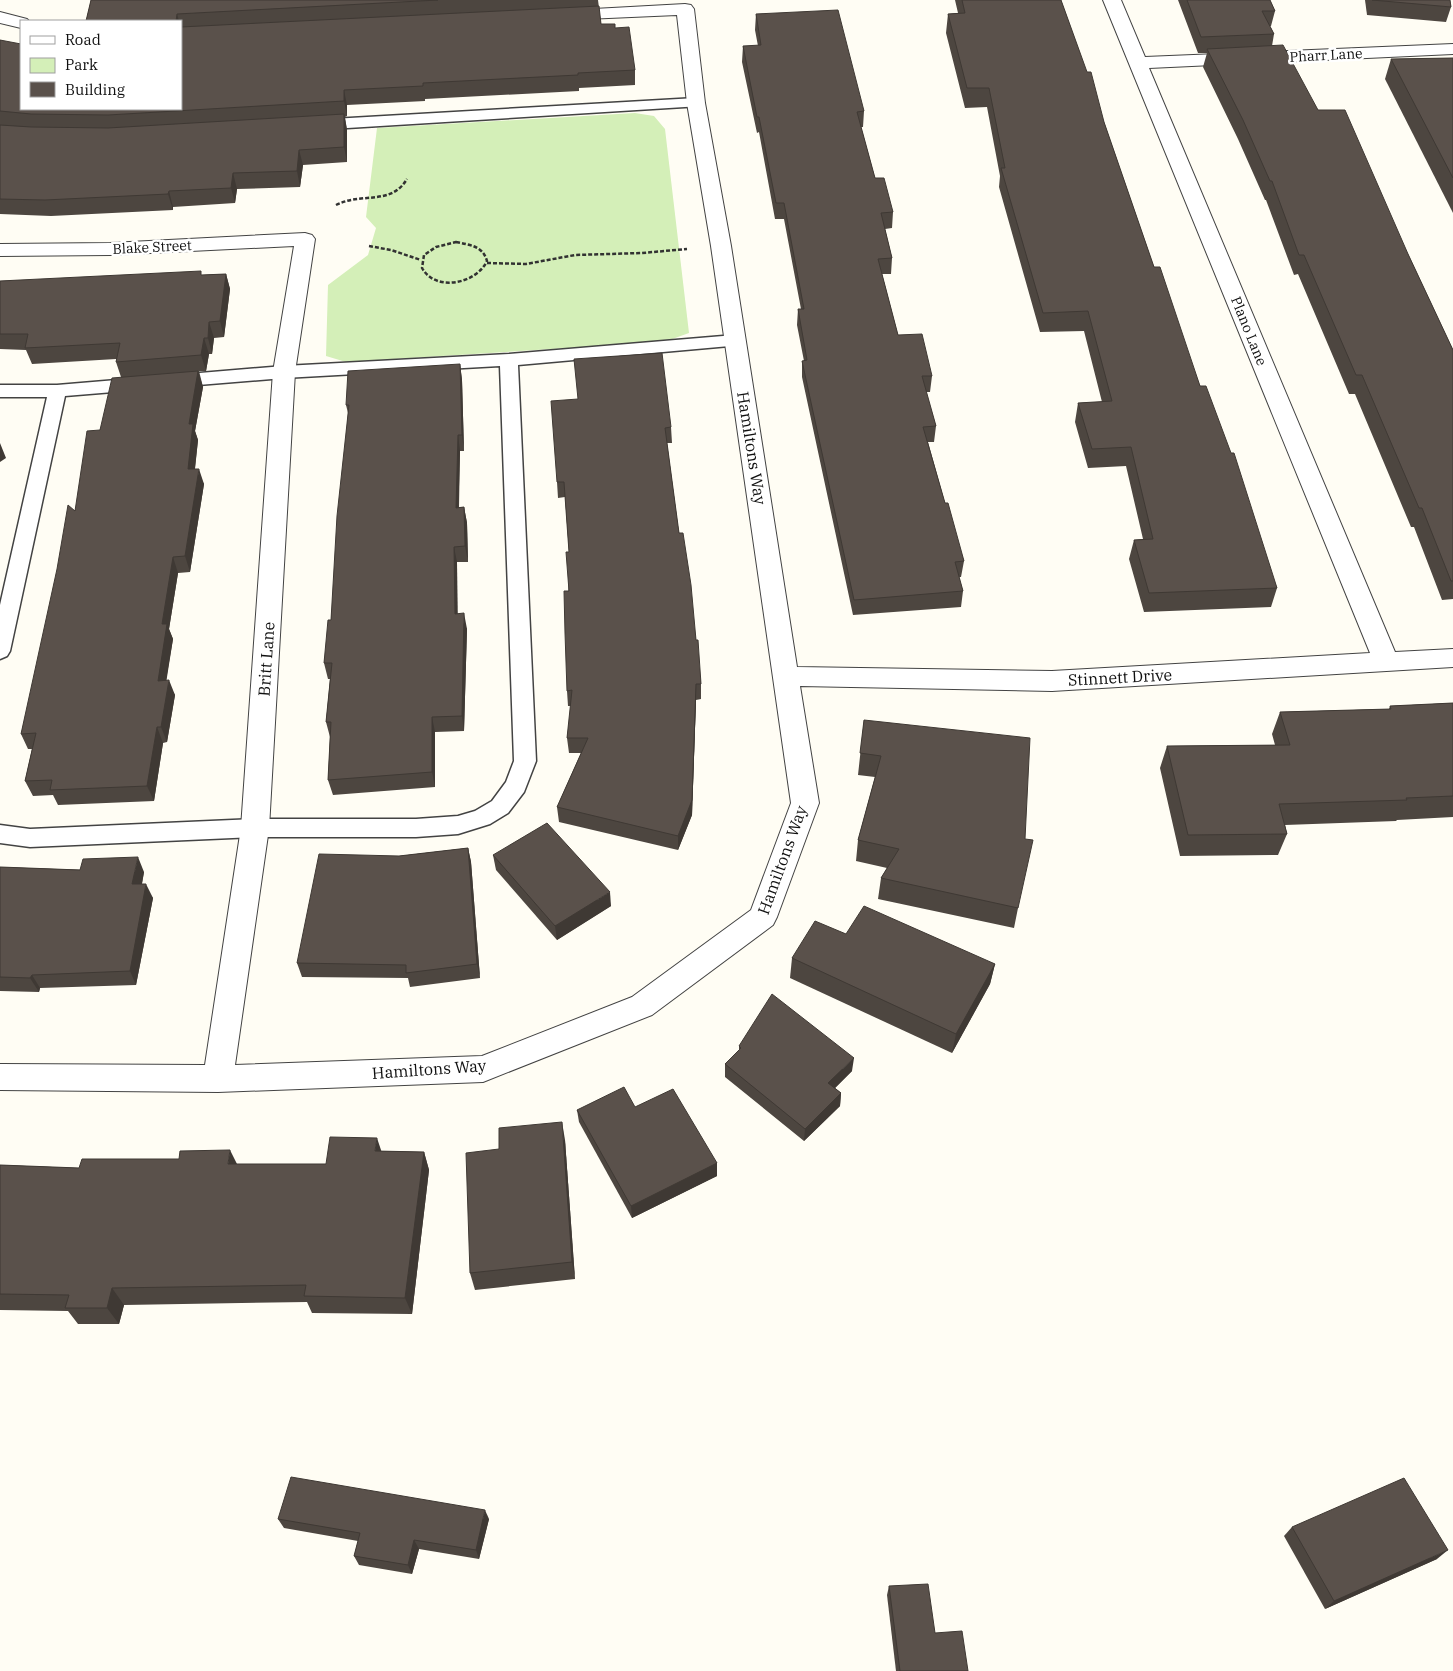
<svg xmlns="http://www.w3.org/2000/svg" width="1453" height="1671" font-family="'IBM Plex Serif',serif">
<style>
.green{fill:#d4efb8}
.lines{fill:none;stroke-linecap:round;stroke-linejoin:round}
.lane-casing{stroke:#434343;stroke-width:3}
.street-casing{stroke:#434343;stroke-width:2}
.path{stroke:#323232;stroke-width:2.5;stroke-dasharray:4 2;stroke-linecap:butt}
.lane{fill:#fff;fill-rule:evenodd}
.street{fill:#fff;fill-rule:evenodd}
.wall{fill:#4d4640}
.shaded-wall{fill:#3f3934}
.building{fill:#5a514b;stroke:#3f3934}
.labels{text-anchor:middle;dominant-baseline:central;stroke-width:5;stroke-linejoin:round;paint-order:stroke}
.far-street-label{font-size:14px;fill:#101010;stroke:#fff}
.street-label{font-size:16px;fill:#101010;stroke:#fff}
</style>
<rect width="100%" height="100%" fill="#fffdf4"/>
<!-- green -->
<path class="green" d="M635,113L654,116L665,129L689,333L664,342L346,362L326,356L328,285L368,255L376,228L366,217L377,128Z"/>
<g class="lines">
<!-- lane casing -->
<g class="lane-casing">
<g id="lane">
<path d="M696,98L701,100L704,103L701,106L315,130L309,128L307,125L309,122L315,120Z"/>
<path d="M735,335L741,337L744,341L741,345L518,365L536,761L524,792L508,813L490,824L458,834L416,837H255L30,847L0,843V825L30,829L255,819H416L458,816L475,811L492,801L506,782L514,761L500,366L284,378L65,396L10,651L7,656L0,659V605L47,397H0V385H57L284,366L509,354Z"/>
</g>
</g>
<!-- street casing -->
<g class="street-casing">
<g id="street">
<path d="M1103,0H1121L1145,57L1453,44V54L1149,68L1395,652L1453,649V667L1052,691L800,686L819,803L777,917L773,925L652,1015L483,1082L218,1092L0,1090V1064L205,1065L241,828L273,372L294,246L110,255L0,256V244L110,243L305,233L312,235L315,239L295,372L269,828L235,1065L482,1056L632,997L751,910L791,803L711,246L687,103L677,15L563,20L557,19L554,15L557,11L685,4L691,5L694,9L705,103L731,246L797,667L1052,671L1370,653Z"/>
<path d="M0,12L27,19L29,21H21V28L0,23Z"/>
</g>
</g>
<!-- path -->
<g class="path">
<path d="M336,205C361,192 391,206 407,179"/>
<path d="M456,242C470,245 483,246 487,261C477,283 436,293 422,268L424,255L436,247Z"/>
<path d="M369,246L391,250L421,260"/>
<path d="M487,263L526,264L575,255L642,253L687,249"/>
</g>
<!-- lane -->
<use href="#lane" class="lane"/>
<!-- street -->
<use href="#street" class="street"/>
</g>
<!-- wall -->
<g class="wall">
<path d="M91,0H598L601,24L615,28L635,70V85L579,88V91L425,99V101L347,105V116L345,117L347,130V162L303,165L300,187L237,189L235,203L173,207V210L51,216L0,214V40L181,109V21H86Z"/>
<path d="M955,0H1061L1104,122L1154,267L1200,386L1277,588L1271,607L1144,612L1129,559L1134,540L1143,539L1126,466L1088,468L1075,422L1078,403L1102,402L1084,331L1040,332L999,187L1000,176L987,107L965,108L946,33L948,14L958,13Z"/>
<path d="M1178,0H1270L1275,11L1271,26H1270L1274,34L1272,46L1318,110L1408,254L1453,350V599L1442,600L1414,527H1411L1355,394H1349L1298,274L1294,275L1266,200H1265L1238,139L1203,67L1207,53H1198Z"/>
<path d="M1365,0H1450L1451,7L1446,22L1367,15Z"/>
<path d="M756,14L864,111L863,127H861L875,178L893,212L892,228L885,229L892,258L891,274H882L898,335L932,376L930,392H926L936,426L934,442H928L945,503L964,561L961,577H959L963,591L961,607L853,615L802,377V361H804L797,325L798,309H801L784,219H775L759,132L757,133L742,62L743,46H758L755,30Z"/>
<path d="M1453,58V213L1385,79L1391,59Z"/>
<path d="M226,274L230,289L224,337L214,338L212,354H209L206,371H199L203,387L195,431L198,440L195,469L204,484L190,572L178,573L169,629L173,639L166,680L175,695L167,742L163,743L154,801L58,805L53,795L33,796L25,781L32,749H28L21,734L75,511L100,430L121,377L116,362V359L32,364L26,350L0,349V281L203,275Z"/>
<path d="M460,364L462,380L464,451H460L459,507H464L467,523L468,562H457V613L467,629L464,731L435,732V787L333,795L328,780L330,737L326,722L330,679H328L324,663L331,620L348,413L346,405Z"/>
<path d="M578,399L671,427L672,443H667L679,533L696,640L701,684V699L696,700L692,815L678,850L559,822L557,807L581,753H569L567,738L571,706H568L567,691L569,552L565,497L558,498L557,482Z"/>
<path d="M1453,703V817L1397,820L1396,821L1285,825L1287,834L1278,855L1180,856L1160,768L1167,746L1275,745L1272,734L1280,712L1389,709L1390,706Z"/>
<path d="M864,720L1025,839L1018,908L1014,928L878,899L881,878L887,868L856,861L858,840L875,777L858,775Z"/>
<path d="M468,848L471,862L480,978L410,987L408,978L302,977L297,963L399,856Z"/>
<path d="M493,855L611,906L557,940L496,870Z"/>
<path d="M0,867L144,872L142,884L153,898L136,985L40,988L39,992L0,991Z"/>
<path d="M846,934L995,964L990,984L952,1053L790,978L792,958Z"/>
<path d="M739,1046L852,1071L835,1088L841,1093L840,1106L804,1141L725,1077V1064L739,1050Z"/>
<path d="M635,1107L717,1163V1176L632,1218L579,1122L577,1110Z"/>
<path d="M565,1140L575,1279L475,1290L470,1273L499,1149Z"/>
<path d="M381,1151L424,1152L429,1170L412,1314L312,1313L307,1302L124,1305L119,1324H78L68,1311L0,1310V1165L79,1168L236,1164H326Z"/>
<path d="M278,1519H489L479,1559L419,1549L412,1574L359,1565L354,1556L358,1541L284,1528Z"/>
<path d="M1292,1527L1437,1559L1325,1609L1284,1536Z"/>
<path d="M889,1586L935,1633L968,1671H896L887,1595Z"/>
</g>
<!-- shaded-wall -->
<g class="shaded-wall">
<path d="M177,14L179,21H176Z"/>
<path d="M344,90L347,105V116L344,101Z"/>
<path d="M344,114L347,130V162L344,147Z"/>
<path d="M299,150L303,165L300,187L297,171Z"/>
<path d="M233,173L237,189L235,203L231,188Z"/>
<path d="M169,191L173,207V210L168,194Z"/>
<path d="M226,274L230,289L224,337L220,321Z"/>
<path d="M209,322L214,338L212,354L208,338Z"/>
<path d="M204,338L209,354L206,371L201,355Z"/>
<path d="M460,364L462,380L464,451L462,435Z"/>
<path d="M198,371L203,387L195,431L198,440L193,485L188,469L189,424Z"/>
<path d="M458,435L460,451L458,523L456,508Z"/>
<path d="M0,443L6,458L0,462Z"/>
<path d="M199,469L204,484L190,572L185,556Z"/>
<path d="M464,507L467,523L468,562L465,546Z"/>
<path d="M454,547L457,562L458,629L455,614Z"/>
<path d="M173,557L178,573L169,629L173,639L164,696L158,681L162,624Z"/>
<path d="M464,613L467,629L464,731L462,716Z"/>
<path d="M169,680L175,695L167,742L161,727Z"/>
<path d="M696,684V700L692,815L678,850V836Z"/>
<path d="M432,717L435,732V787L432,772Z"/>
<path d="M157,727L163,743L154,801L147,786Z"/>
<path d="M468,848L471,862L480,978L477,964Z"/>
<path d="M138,857L144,872L139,899L132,884Z"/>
<path d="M146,884L153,898L136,985L130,971Z"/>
<path d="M610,892L611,906L557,940L555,926Z"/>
<path d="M995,964L990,984L952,1053L956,1034Z"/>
<path d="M32,975L40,988L39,992L30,978Z"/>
<path d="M854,1058L852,1071L827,1096L828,1083Z"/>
<path d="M841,1093L840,1106L804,1141L805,1129Z"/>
<path d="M562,1122L565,1140L575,1279L572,1262Z"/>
<path d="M377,1138L383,1156L375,1151Z"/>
<path d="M230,1150L239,1168L228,1164Z"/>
<path d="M424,1152L429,1170L412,1314L405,1298Z"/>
<path d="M717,1163V1176L632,1218L631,1206Z"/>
<path d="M112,1288L124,1305L119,1324L107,1308Z"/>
<path d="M485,1510L489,1519L479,1559L476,1550Z"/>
<path d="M414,1540L419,1549L412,1574L408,1565Z"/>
<path d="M1448,1550L1437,1559L1325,1609L1334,1601Z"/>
</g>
<!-- building -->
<g class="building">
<path d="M91,0H438L177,14L176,21H86Z"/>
<path d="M962,0H1061L1087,72H1091L1104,122L1154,267H1160L1200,386H1206L1231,453H1234L1277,588L1149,593L1134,540L1153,539L1131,447L1092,449L1078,403L1112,401L1088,311L1043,313L1001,168H1005L989,88H967L948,14L965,13Z"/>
<path d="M1187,0H1270L1275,11H1262L1274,34L1201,37Z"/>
<path d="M1372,0H1450L1451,7Z"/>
<path d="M599,6L601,24H615V28L629,27L635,70L578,73V75L423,83V86L344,90V101L108,115L31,114L0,111V40L21,44V109H181V27Z"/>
<path d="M838,10L864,111L857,112L875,178H884L893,212L881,213L892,258L878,259L898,335L922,334L932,376H922L936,426L923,427L945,503H948L964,561L955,562L963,591L854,600L802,361L807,360L798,309H804L784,203H776L759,117H757L743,46L761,45L756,14Z"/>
<path d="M1283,45L1318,110H1345L1408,254L1453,350V581H1451L1422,508H1419L1362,375H1356L1304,255H1299L1272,181H1270L1243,120L1207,49Z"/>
<path d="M1453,58V178L1391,59Z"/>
<path d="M344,114V147L299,150L297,171L233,173L231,188L169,191L168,194L45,200L0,199V125L31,127L108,128Z"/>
<path d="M201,271V275L226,274L220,321L209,322L208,338H204L201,355L116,362L120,343L25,348L28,334H0V281Z"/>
<path d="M662,353L671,427L665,428L679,533H683L691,585L696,640H698L701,684H696L692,800L678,836L557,807L588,738H567L572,690L567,691L565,633L564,591H569L566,552H569L564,482H557L551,401L578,399L574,359Z"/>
<path d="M460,364L462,435H458L456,508L464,507L465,546L454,547L455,614L464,613L462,716L432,717V772L328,780L331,722H326L332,663H324L328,620H331L337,516L349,405H346L348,371Z"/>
<path d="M198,371L189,424H193L188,469H199L185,556L173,557L162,624H167L158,681L169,680L161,727H157L147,786L50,790L52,780L25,781L36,733L21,734L57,569L68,505L75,511L87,431L100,430L112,378Z"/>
<path d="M1453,703V796L1406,798L1407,800L1279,804L1287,834L1188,835L1167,746L1290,745L1280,712L1391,709L1390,706Z"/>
<path d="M864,720L1030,738L1025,839L1033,840L1018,908L881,878L899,849L858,840L881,756L860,753Z"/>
<path d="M547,823L610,892L555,926L493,855Z"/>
<path d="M468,848L477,964L406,973V965L297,963L319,854L399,856Z"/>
<path d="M138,857L132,884H146L130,971L32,975L30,978L0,977V867L80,870L83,859Z"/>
<path d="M864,906L995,964L956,1034L792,958L815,921L846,934Z"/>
<path d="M772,994L854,1058L828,1083L841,1093L805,1129L725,1064L741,1048L739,1046Z"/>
<path d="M624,1087L635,1107L673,1089L717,1163L631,1206L577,1110Z"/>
<path d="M562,1122L572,1262L470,1273L466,1153L499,1149V1128Z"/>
<path d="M330,1137L377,1138L375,1151L424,1152L405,1298L304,1296L306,1285L112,1288L107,1308H65L69,1295L0,1294V1165L79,1168L82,1159H179L180,1151L230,1150L228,1164H326Z"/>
<path d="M291,1477L485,1510L476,1550L414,1540L408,1565L354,1556L360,1533L278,1519Z"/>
<path d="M1404,1478L1448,1550L1334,1601L1292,1527Z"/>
<path d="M928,1584L935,1633L962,1631L968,1671H900L889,1586Z"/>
</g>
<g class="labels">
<!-- far-street labels -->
<g class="far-street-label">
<text transform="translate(1326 55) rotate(-3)">Pharr Lane</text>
<text transform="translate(152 247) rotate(-3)">Blake Street</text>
<text transform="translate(1249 331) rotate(68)">Plano Lane</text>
</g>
<!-- street labels -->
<g class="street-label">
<text transform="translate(752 448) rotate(81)">Hamiltons Way</text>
<text transform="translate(266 659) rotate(-86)">Britt Lane</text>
<text transform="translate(1120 677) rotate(-3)">Stinnett Drive</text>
<text transform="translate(782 860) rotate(-70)">Hamiltons Way</text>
<text transform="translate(429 1069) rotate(-4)">Hamiltons Way</text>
</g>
</g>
<!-- legend -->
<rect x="20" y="20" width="162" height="90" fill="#ffffff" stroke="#9f9f9f"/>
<rect x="30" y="36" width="25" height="8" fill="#ffffff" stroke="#9f9f9f"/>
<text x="65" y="45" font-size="15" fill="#101010">Road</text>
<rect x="30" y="58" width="25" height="15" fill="#d4efb8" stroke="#9f9f9f"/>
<text x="65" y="70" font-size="15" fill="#101010">Park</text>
<rect x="30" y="82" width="25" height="15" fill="#5a514b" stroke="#9f9f9f"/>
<text x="65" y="95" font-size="15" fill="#101010">Building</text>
</svg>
